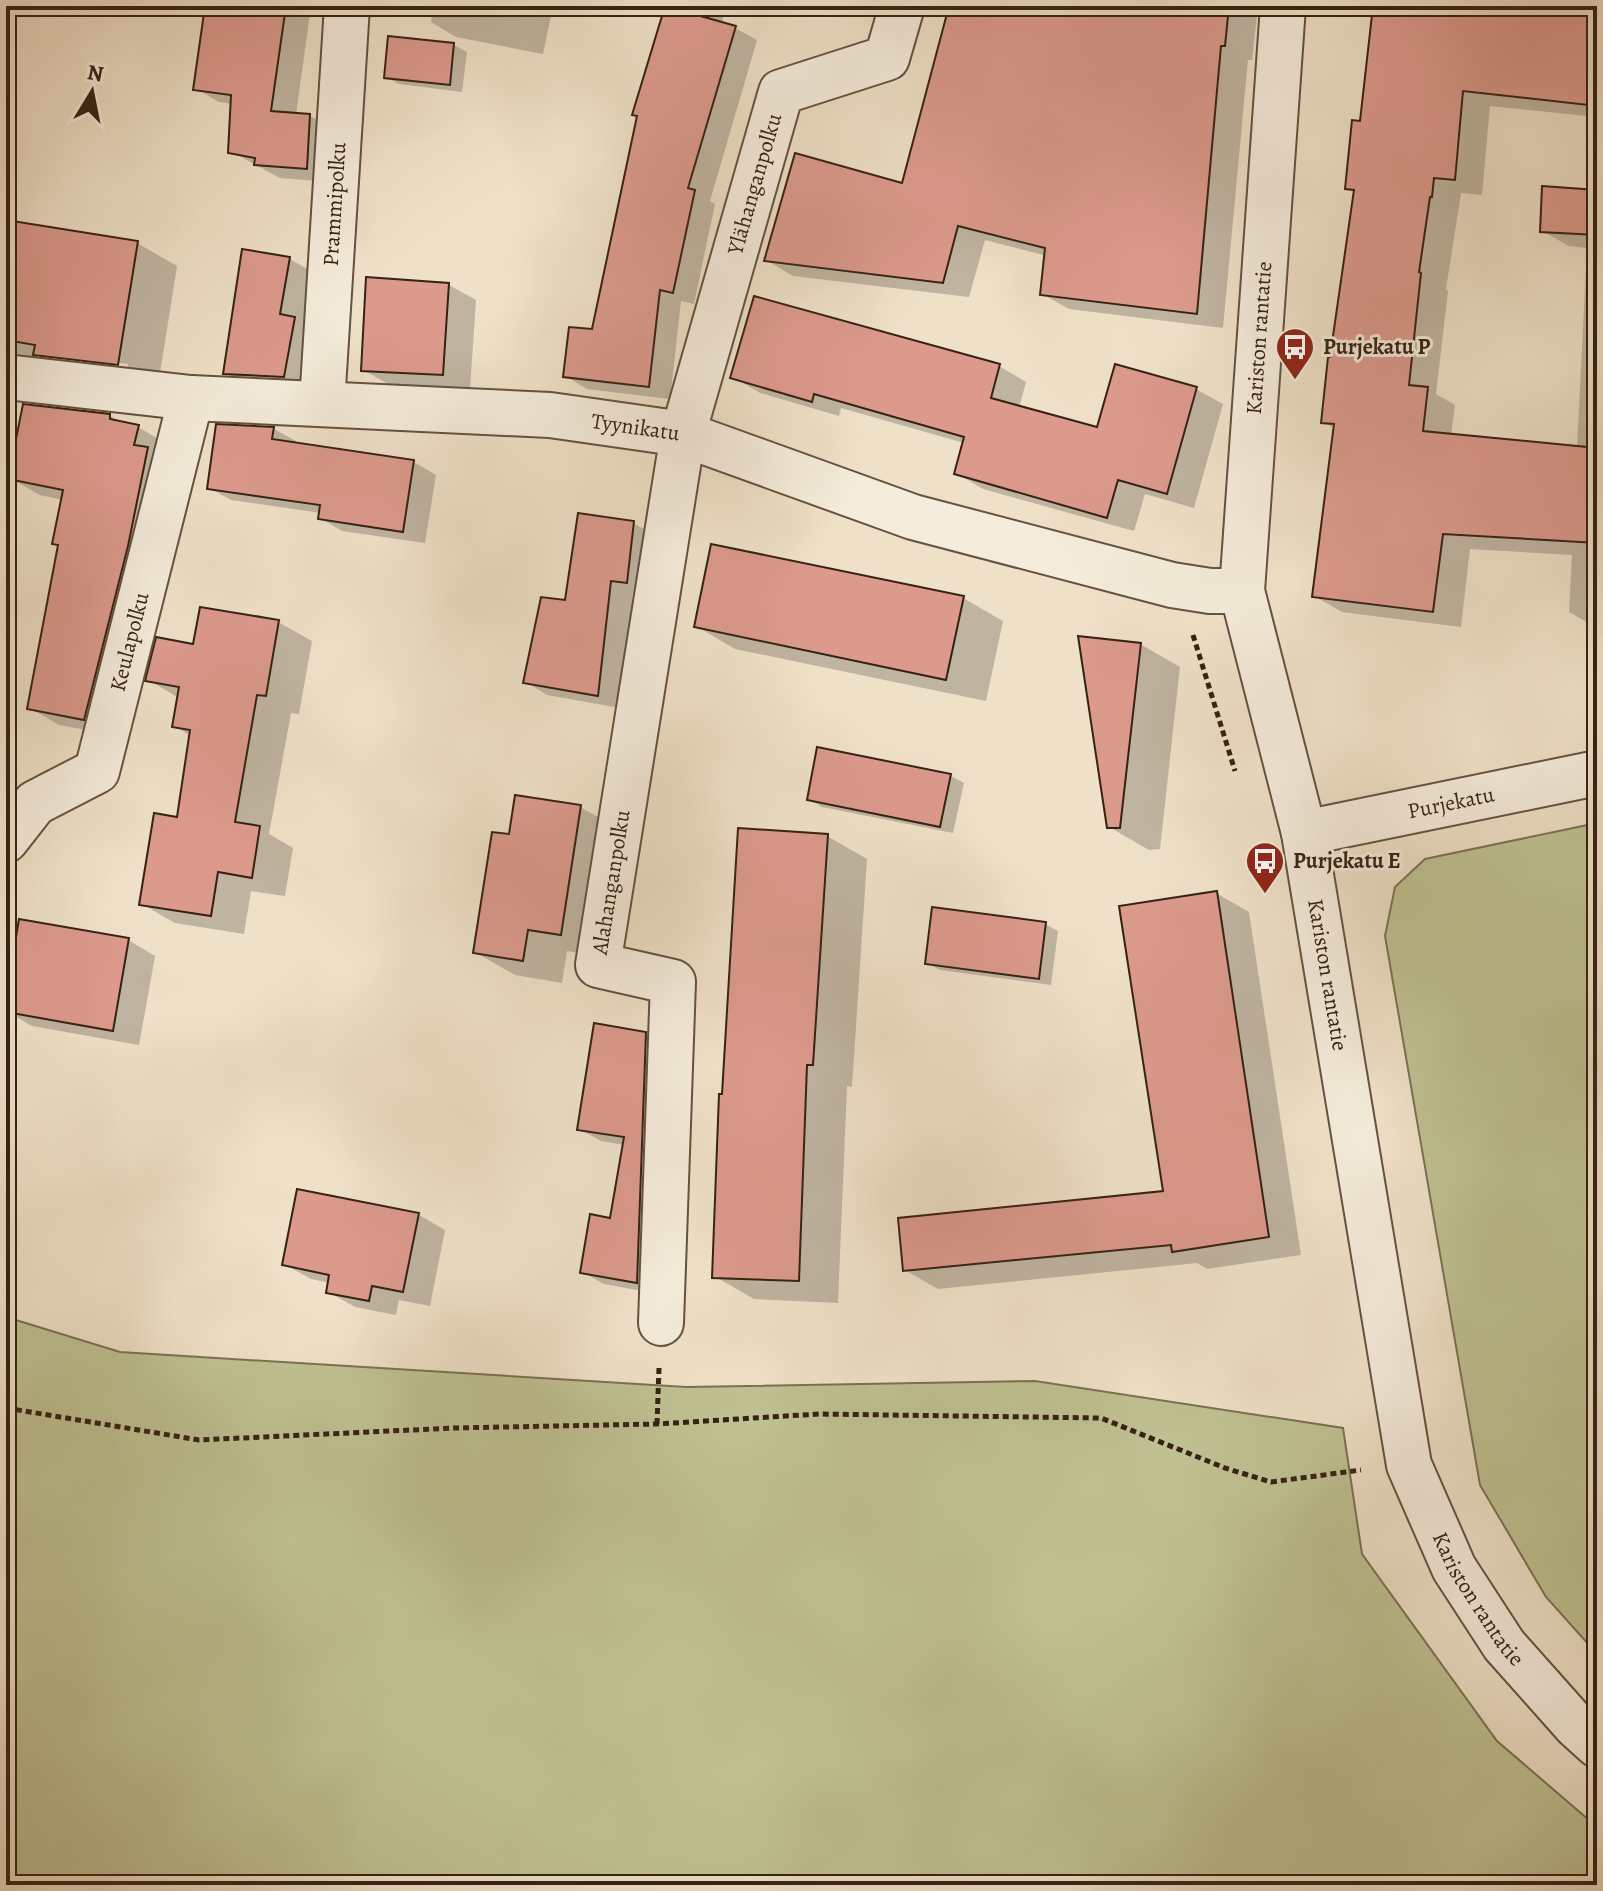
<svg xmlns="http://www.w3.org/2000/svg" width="1603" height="1891" font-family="Alegreya,serif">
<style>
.green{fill:#bfc192;stroke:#7a7252;stroke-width:2}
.shadow{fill:#0003;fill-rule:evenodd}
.building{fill:#dc9a8d;stroke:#352213;stroke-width:2}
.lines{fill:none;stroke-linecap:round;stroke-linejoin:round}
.minor-casing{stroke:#645240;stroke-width:48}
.path{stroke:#352213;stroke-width:5;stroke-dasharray:6 4;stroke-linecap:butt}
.minor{stroke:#f5ecdb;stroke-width:44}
.labels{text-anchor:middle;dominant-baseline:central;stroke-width:6;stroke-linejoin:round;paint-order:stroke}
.street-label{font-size:22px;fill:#352213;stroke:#f5ecdb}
.poi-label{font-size:22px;font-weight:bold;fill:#352213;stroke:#f5ecdb;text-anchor:start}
</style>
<rect width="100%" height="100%" fill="#efe1c8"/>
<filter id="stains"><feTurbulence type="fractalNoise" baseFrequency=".0025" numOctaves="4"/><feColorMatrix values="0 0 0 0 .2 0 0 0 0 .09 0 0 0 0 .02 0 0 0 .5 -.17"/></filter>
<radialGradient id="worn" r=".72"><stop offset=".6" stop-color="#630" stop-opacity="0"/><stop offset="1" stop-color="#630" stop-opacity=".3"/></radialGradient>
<!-- green -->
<g class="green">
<path d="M1597,823V1654L1546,1597L1480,1485L1385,936L1395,887L1425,859Z"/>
<path d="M6,1317L120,1352L686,1387L1035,1381L1343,1428L1362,1554L1497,1741L1597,1827V1885H6Z"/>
</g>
<!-- shadow -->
<g class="shadow">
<path d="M207,6H311L296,115L310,116L334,129L330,182L280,178L230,151L233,104L219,102L195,88Z"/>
<path d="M434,6H553L543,54L456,37L431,22Z"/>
<path d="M667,6H725L722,24L735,28L757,40L710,201L715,204L694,304L681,301L670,399L587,389L565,376L593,331L639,117L635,114Z"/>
<path d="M951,6H1258L1252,60H1248L1223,328L1069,309L1042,294L1047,256L985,240L969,297L793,276L766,260L902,189Z"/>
<path d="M1375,6H1597V117L1490,106L1482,195L1461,193L1446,289L1448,291L1436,394L1455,405L1451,436L1577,448L1587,248L1569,246L1542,231L1597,192V628L1569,612L1572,555L1470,549L1461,627L1342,612L1314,596L1336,429L1323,422L1356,193L1347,188L1362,124Z"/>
<path d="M454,45L467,52L462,92L399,84L386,77Z"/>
<path d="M6,222L137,243L177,266L158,386L20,357L6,349ZM52,355L128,364V368L56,360Z"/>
<path d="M244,251L290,259L316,274L310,392L252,389L226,373Z"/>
<path d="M449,285L476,300L470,389L390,385L363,370Z"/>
<path d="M999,366L1026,382L1019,408L1098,430L1196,389L1223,404L1194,508L1145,494L1134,531L983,489L956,473L964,443L841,408L839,416L760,393L733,377Z"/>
<path d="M110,416L124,424L138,427L167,444L97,732L59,725L30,708L60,546L54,543L63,500L40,495L10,478Z"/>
<path d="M218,426L274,429L296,441L295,445L414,462L436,475L425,543L342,531L320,518L321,513L231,500L209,488Z"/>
<path d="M633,523L655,535L648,594L633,592L620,708L547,695L526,682L567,602Z"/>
<path d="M963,598L1003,621L986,701L735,649L696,626Z"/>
<path d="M278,622L312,641L299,714L291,713L269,834L293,848L285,896L251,891L244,934L175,923L142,904L179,819L191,736L174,726L179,698L148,680L195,646Z"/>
<path d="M1140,644L1180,667L1160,849L1149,850L1109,827Z"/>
<path d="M819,749L951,776L964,783L953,833L822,807L809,799Z"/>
<path d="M6,780L35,801L6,840Z"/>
<path d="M580,807L620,829L600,956L567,951L562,983L515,975L475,952L511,836Z"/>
<path d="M827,836L867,859L852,1087L847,1086L838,1303L754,1299L714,1276Z"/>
<path d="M6,845L20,855L6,873Z"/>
<path d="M1216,893L1249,912L1301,1255L1207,1269L1197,1263L938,1289L905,1270L1165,1192Z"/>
<path d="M1045,924L1058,931L1051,985L940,970L927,963Z"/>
<path d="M128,940L155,956L139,1045L32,1026L6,1011V1008Z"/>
<path d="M646,1034L667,1047L659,1294L604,1284L582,1272L612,1220L625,1145L601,1141L579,1129Z"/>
<path d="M419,1215L445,1230L430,1306L399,1300L396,1315L355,1307L328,1292L330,1283L311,1279L284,1264Z"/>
</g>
<!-- building -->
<g class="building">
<path d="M205,6H286L271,111L310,114L307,169L254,165L255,158L228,153L231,95L193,90Z"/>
<path d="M665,6L736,26L688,188L695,190L673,293L660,290L649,387L563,377L569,327L592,329L637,116L632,115Z"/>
<path d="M949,6H1229L1225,46H1221L1197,314L1040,295L1045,248L958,226L943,283L764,261L795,153L902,183Z"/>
<path d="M1373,6H1550L1597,11V106L1463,91L1455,180L1434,178L1432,197H1430L1419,272L1421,273L1409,385L1428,387L1423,431L1597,448V543L1443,534L1433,612L1312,597L1334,424L1321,423L1328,357H1330L1354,190L1345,189L1352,120L1360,121Z"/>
<path d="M388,36L454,43L450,85L384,78Z"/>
<path d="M1542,186L1597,190V235L1540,232Z"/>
<path d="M6,220L138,241L118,365L33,355L35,345L6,340Z"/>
<path d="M242,249L290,257L280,314L295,317L284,377L223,374Z"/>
<path d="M366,277L449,283L443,375L361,371Z"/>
<path d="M754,296L1000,364L991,398L1097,427L1115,364L1197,387L1167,494L1118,480L1107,518L954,474L964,437L814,394L812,402L730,378Z"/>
<path d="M23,404L110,414V419L139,425L134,445L148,447L128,546L84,720L27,709L58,545L52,544L63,490L8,479Z"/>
<path d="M216,424L274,427L272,439L414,460L403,532L318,519L320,505L207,489Z"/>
<path d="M578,513L634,521L627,583L611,581L598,696L523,683L541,597L565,600Z"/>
<path d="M711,544L964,596L946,680L694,627Z"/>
<path d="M200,607L279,620L266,696L257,695L235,822L260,826L252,878L218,872L211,916L139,905L154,813L177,817L190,730L172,727L179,687L145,681L156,637L193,644Z"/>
<path d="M1078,636L1141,643L1120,828H1107Z"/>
<path d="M817,747L951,774L940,827L807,800Z"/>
<path d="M515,795L581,805L561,935L528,930L523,961L473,953L492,832L509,834Z"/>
<path d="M738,828L828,834L813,1065H807L799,1281L712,1278L719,1094H722Z"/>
<path d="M1217,891L1269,1237L1172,1252L1171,1245L903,1271L898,1218L1163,1191L1119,906Z"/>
<path d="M932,907L1046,922L1039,979L925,964Z"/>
<path d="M19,919L129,938L113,1031L6,1012V996Z"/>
<path d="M594,1023L646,1032L637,1283L580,1273L590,1214L610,1218L624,1137L577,1130Z"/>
<path d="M297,1189L419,1213L403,1292L372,1286L369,1301L326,1293L329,1275L282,1265Z"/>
</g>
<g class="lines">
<!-- minor casing -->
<g class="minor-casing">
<g id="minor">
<path id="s1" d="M1283,6L1242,591L1304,833L1409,1465L1454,1568L1504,1645L1576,1726L1597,1745"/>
<path id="s2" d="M6,377L191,398L550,415L683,434L913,517L1172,585L1210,591H1242"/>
<path id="s3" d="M322,404L347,6"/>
<path id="s4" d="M1304,833L1597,773"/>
<path id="s5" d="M6,840L35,803L97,771L191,398"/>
<path id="s6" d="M661,1323L673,982L598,965L683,434L781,92L887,58L902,6"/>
</g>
</g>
<!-- path -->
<g class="path">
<path d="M1193,635L1235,771"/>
<path d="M6,1408L199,1440L454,1428L657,1424L819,1414L1101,1418L1225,1468L1271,1482L1361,1470"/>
<path d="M657,1424L659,1368"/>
<path d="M1588,1885L1597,1873"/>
</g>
<!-- minor -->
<use href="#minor" class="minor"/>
</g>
<!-- icons -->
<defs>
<g id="bus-pin" transform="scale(2)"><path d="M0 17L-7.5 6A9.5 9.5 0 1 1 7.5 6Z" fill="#8f2418" stroke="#f5ecdb"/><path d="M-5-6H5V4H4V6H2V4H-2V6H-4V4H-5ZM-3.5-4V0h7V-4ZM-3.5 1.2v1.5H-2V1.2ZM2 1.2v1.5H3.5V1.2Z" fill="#fff"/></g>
</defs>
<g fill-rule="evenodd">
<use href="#bus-pin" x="1295" y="347"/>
<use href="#bus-pin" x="1265" y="861"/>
</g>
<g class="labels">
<!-- street labels -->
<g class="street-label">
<text stroke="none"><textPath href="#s6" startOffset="1216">Ylähanganpolku</textPath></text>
<text stroke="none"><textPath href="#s3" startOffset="200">Prammipolku</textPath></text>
<text transform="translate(1259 338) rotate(-86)">Kariston rantatie</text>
<text stroke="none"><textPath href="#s2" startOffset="632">Tyynikatu</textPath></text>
<text stroke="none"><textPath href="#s5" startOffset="250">Keulapolku</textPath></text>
<text stroke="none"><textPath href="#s4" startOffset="150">Purjekatu</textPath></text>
<text stroke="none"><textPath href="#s6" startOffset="502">Alahanganpolku</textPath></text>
<text stroke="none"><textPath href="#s1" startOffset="980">Kariston rantatie</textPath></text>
<text stroke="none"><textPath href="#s1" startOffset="1628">Kariston rantatie</textPath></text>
</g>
<!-- poi labels -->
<g class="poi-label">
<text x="1323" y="347">Purjekatu P</text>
<text x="1293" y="861">Purjekatu E</text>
</g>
</g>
<!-- margin -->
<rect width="1603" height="1891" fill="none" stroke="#efe1c8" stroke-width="32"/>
<rect x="8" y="8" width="1587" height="1875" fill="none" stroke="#352213" stroke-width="4"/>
<rect x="16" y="16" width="1571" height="1859" fill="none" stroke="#352213" stroke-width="2"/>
<!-- north arrow -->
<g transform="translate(92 92) rotate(10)" stroke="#f5ecdb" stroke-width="6" paint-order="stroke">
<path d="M0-6L14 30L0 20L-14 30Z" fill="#352213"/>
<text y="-12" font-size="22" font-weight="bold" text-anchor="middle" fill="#352213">N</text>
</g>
<rect width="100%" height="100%" filter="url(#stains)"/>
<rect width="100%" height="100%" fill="url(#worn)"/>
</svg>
